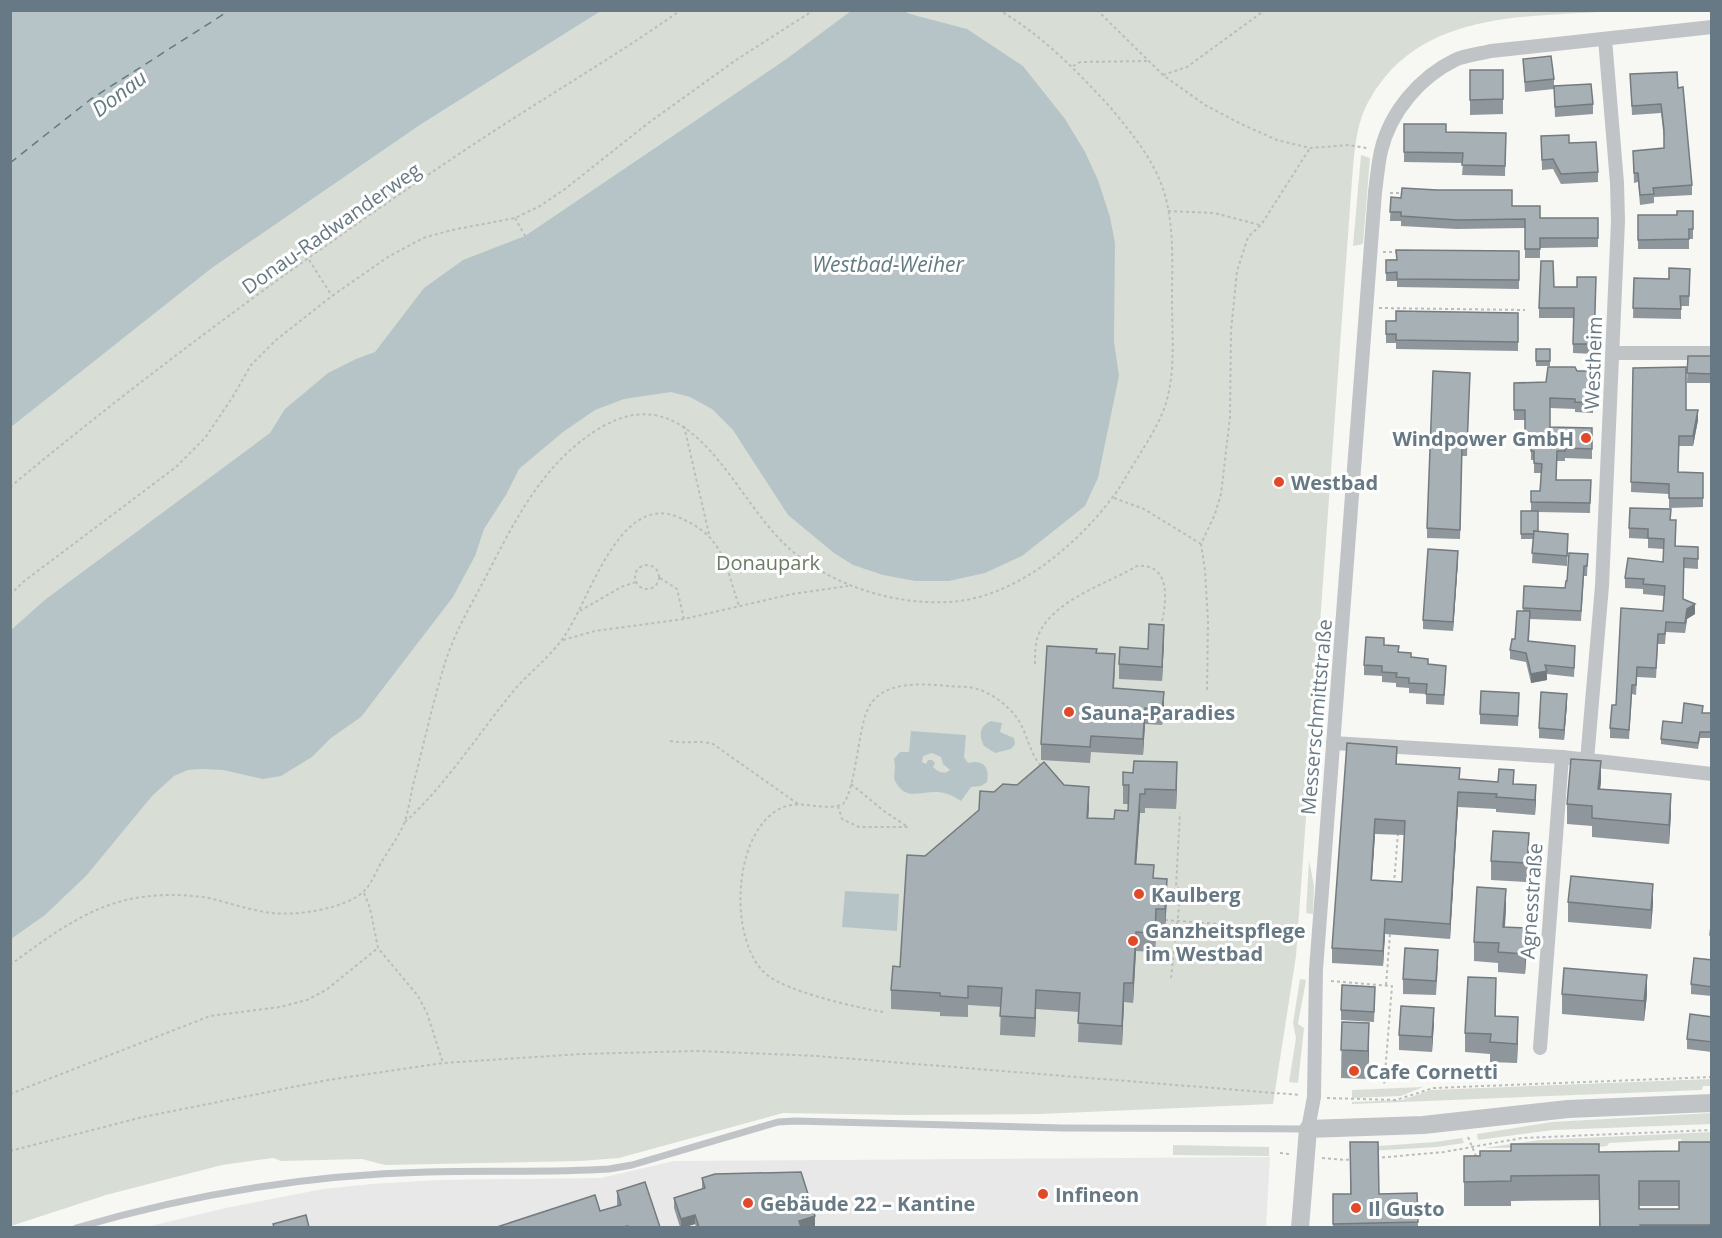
<svg xmlns="http://www.w3.org/2000/svg" width="1722" height="1238" font-family="'Open Sans',sans-serif">
<style>
.built{fill:#e7e8e7}
.green{fill:#d8ded5}
.water{fill:#b7c4c7;fill-rule:evenodd}
.lines{fill:none;stroke-linecap:round;stroke-linejoin:round}
.ferry{stroke:#627a80;stroke-width:1.5;stroke-dasharray:8 6;stroke-linecap:butt}
.path{stroke:#babdbf;stroke-width:2;stroke-dasharray:3 3;stroke-linecap:butt}
.service{stroke:#c0c4c7;stroke-width:7}
.minor{stroke:#c0c4c7;stroke-width:14}
.tertiary{stroke:#c0c4c7;stroke-width:18}
.wall{fill:#8f979c;fill-rule:evenodd}
.shaded-wall{fill:#747b7f}
.building{fill:#a6b0b5;stroke:#747b7f;stroke-width:1.5;fill-rule:evenodd}
.poi-dot{fill:#e14929;stroke:#fff;stroke-width:2}
.labels{text-anchor:middle;dominant-baseline:central;stroke-width:6;stroke-linejoin:round;paint-order:stroke}
.street-label{font-size:20px;fill:#667984;stroke:#fff}
.poi-label{font-size:20px;font-weight:bold;fill:#667984;stroke:#fff;text-anchor:start}
.park-label{font-size:20px;fill:#6b7b65;stroke:#fff}
.water-label{font-size:21px;font-style:italic;fill:#627a80;stroke:#fff}
</style>
<rect width="100%" height="100%" fill="#f7f7f4"/>
<!-- built -->
<path class="built" d="M1270,1157L1266,1227L142,1228L226,1208L323,1189L372,1184L439,1180L601,1178L674,1161Z"/>
<!-- green -->
<g class="green">
<path d="M601,11H1613C1535,17 1440,11 1385,77C1376,88 1367,102 1362,116C1355,136 1354,158 1352,180L1296,956L1273,1104L1040,1114L905,1115L783,1113L619,1158L580,1161L385,1165L362,1159L281,1161L273,1158L222,1165L106,1195L11,1226L10,427L212,268L420,125Z"/>
<path d="M1361,155L1370,158L1363,244L1353,246Z"/>
<path d="M1309,860L1314,886L1313,914L1306,913Z"/>
<path d="M1300,979L1306,980L1298,1024L1304,1028L1298,1083L1289,1082L1296,1038L1293,1023Z"/>
<path d="M1711,1079V1086H1703L1702,1090L1352,1104V1102L1402,1100L1430,1090Z"/>
<path d="M1423,1087L1401,1096L1352,1098V1090Z"/>
<path d="M1711,1113V1124L1553,1130L1478,1140L1477,1134L1552,1122Z"/>
<path d="M1711,1132V1145H1682L1681,1139L1609,1143L1607,1146L1598,1147L1484,1148L1540,1140Z"/>
<path d="M1462,1138L1464,1143L1437,1147L1350,1152V1148L1435,1142Z"/>
<path d="M1173,1145L1269,1147V1156L1173,1155Z"/>
</g>
<!-- water -->
<g class="water">
<path d="M11,10H601V11L420,125L212,268L11,427Z"/>
<path d="M851,11H904L910,14L967,29L1023,66L1065,119L1085,152L1098,180L1110,217L1115,243L1114,341L1119,376L1098,478L1085,506L1022,556L985,573L949,581H915L883,575L853,565L834,553L788,515L733,430L712,409L690,397L671,392L624,399L595,410L563,432L519,469L506,495L484,529L475,556L453,597L361,717L331,738L312,757L281,776L263,779L223,770L202,769L188,770L174,776L152,796L86,876L45,915L11,939V630L46,599L270,433L285,409L328,373L356,359L375,352L424,288L463,260L525,236L785,60Z"/>
<path d="M991,721L1002,723L1000,732L1014,738L1015,744L1011,749L995,753L984,746C979,735 979,726 991,721Z"/>
<path d="M911,731L966,735L964,757L968,763C983,759 990,767 987,782L981,786L971,787L961,801C954,796 947,793 938,792C919,791 905,802 894,779L895,766L894,759L900,752H909ZM932,753L941,757L943,764L950,770C944,775 938,772 933,767L935,763L932,760H928L926,764L922,762L923,756Z"/>
<path d="M845,891L899,894L897,931L842,927Z"/>
</g>
<g class="lines">
<!-- ferry -->
<path class="ferry" d="M10,163L91,99L230,10"/>
<!-- path -->
<g class="path">
<path d="M1097,10L1163,75L1205,105L1241,124L1277,140L1310,148L1349,145L1367,148"/>
<path d="M1073,66L1080,62L1147,61"/>
<path d="M1163,75L1187,67L1265,10"/>
<path d="M1390,193H1402"/>
<path d="M1168,211L1214,213L1260,225"/>
<path d="M515,218L528,241"/>
<path d="M522,244L533,238"/>
<path d="M1383,252H1399"/>
<path d="M309,260L332,296"/>
<path d="M1379,308L1525,310"/>
<path d="M684,426L709,534"/>
<path d="M10,487C157,365 312,252 471,146C540,100 613,58 681,10"/>
<path d="M1114,498L1144,509L1201,544"/>
<circle cx="647" cy="577" r="12"/>
<path d="M660,578L677,589L684,619"/>
<path d="M10,595L23,582L176,467L205,438L232,398L251,365L276,340L332,296L388,257L423,238L452,230L515,218L540,206L565,189L647,124L736,60L814,10"/>
<path d="M580,611L621,587L636,582"/>
<path d="M563,640L595,631L684,619L792,594L848,586"/>
<path d="M1035,664C1035,654 1035,644 1038,636C1052,600 1107,584 1137,566C1173,563 1166,605 1161,626"/>
<path d="M1207,690L1208,622L1205,570L1201,544L1215,514L1221,494L1230,417L1231,331L1237,271L1248,237L1261,225L1310,148"/>
<path d="M670,741C684,744 701,740 713,744L798,804"/>
<path d="M851,784L884,811L908,827"/>
<path d="M838,806L842,819L859,827H908"/>
<path d="M405,822C448,783 479,732 516,688C531,671 550,657 563,638C589,603 618,492 678,517C724,536 724,562 739,606"/>
<path d="M1394,884L1398,832"/>
<path d="M364,893L370,908L378,948L418,996L427,1013L443,1063"/>
<path d="M1165,920L1300,930"/>
<path d="M10,965C47,938 84,909 130,899C150,895 173,894 193,896C214,897 234,906 255,910C280,916 303,914 328,908C340,905 357,899 365,890C372,883 376,871 381,863C388,851 397,839 403,826C408,814 410,799 413,785C423,748 431,710 442,673C450,642 466,614 481,586C512,527 540,464 600,428C694,372 734,502 791,550C832,585 893,605 948,602C1013,599 1074,548 1112,498C1121,487 1127,474 1135,462C1146,444 1158,426 1165,406C1176,373 1172,336 1172,301C1172,264 1175,222 1162,186C1151,156 1130,131 1110,107C1076,70 1043,36 999,10"/>
<path d="M1171,978L1181,890L1176,887L1180,813"/>
<path d="M1331,981L1392,986L1384,1086"/>
<path d="M1386,985L1390,934"/>
<path d="M883,1012C855,1007 787,992 766,974C729,942 732,839 776,811C798,796 821,813 843,804C855,791 858,732 867,711C880,679 923,684 949,686C958,687 969,686 977,689C988,692 1000,700 1008,708C1028,725 1026,750 1042,767"/>
<path d="M10,1094L210,1016L280,1007L307,1000L326,990L378,948"/>
<path d="M1327,1098L1396,1100L1433,1088L1712,1077"/>
<path d="M1468,1137L1476,1156"/>
<path d="M10,1151L143,1117L328,1080L443,1063L581,1054L697,1051L817,1056L1300,1095"/>
<path d="M1280,1153L1289,1154"/>
<path d="M1322,1158L1345,1160L1352,1159"/>
<path d="M1376,1158L1444,1152L1522,1138L1712,1130"/>
</g>
<!-- service -->
<path class="service" d="M76,1228C191,1194 307,1175 427,1172C487,1170 548,1173 609,1169L632,1165L778,1122L795,1121L1063,1128L1307,1129"/>
<!-- minor -->
<g class="minor">
<path d="M1613,353H1712"/>
<path d="M1333,743L1562,757L1712,774"/>
<path d="M1587,760L1602,586L1618,221L1617,183L1605,39"/>
<path d="M1540,1048L1562,757"/>
<path d="M1308,1129L1314,1097L1316,970L1375,192C1377,178 1378,164 1381,151C1390,112 1420,77 1455,60C1466,55 1480,54 1491,51L1712,27"/>
</g>
<!-- tertiary -->
<path class="tertiary" d="M1300,1228L1308,1129L1423,1125L1568,1109L1712,1103"/>
</g>
<!-- wall -->
<g class="wall">
<path d="M1523,59L1554,79V86L1593,104V114L1555,117L1554,89L1525,92Z"/>
<path d="M1470,70H1503V114L1470,115Z"/>
<path d="M1630,74L1678,88L1692,185V195L1654,197V203L1640,205L1638,182L1634,183L1633,151L1664,148V139L1661,113L1632,115Z"/>
<path d="M1404,124L1446,132L1506,133L1505,176L1462,175L1463,163L1404,162Z"/>
<path d="M1541,136L1569,143L1598,172V182L1561,184L1553,169L1542,170Z"/>
<path d="M1391,197L1512,206L1540,218H1598V247L1540,248V258H1525V228L1457,229L1401,226V221H1390Z"/>
<path d="M1693,211V239H1689V249H1638V215H1677Z"/>
<path d="M1519,251V289L1397,287V281H1386V260Z"/>
<path d="M1690,269L1689,306H1681V319L1633,318L1634,278L1669,279Z"/>
<path d="M1596,277L1594,354L1573,353V318H1539V308L1554,287H1577Z"/>
<path d="M1518,313V351L1396,349V343H1386V321Z"/>
<rect x="1536" y="349" width="14" height="17"/>
<path d="M1688,356H1712V383H1687Z"/>
<path d="M1633,368L1698,420L1693,446H1679L1678,472L1703,473V507L1669,508V494L1631,492Z"/>
<path d="M1594,371L1593,413L1575,412V409L1550,408V427L1592,428V459L1565,458V461H1557L1556,480H1591L1590,513L1538,512V532L1568,544L1567,566L1532,563L1533,539H1521V511H1531V491H1540L1541,473H1534V460H1531V447H1525V420H1514V383L1546,382Z"/>
<path d="M1470,373L1467,456H1462L1460,539L1427,538V528Z"/>
<path d="M1671,520L1676,546L1698,547V569L1684,568L1683,599L1695,614L1687,619L1685,633L1666,632L1665,644H1658L1656,678L1637,677L1636,695L1632,694L1629,739L1610,738V728L1616,705L1663,611L1664,596L1643,594V589L1625,588V578L1663,562V549L1648,548V539L1629,538V528Z"/>
<path d="M1588,554L1587,576H1584L1581,621L1530,619L1529,641L1575,655L1574,677L1547,674V680L1531,683L1526,662L1510,659V650L1515,639L1523,611L1524,586L1565,588L1567,581Z"/>
<path d="M1458,561L1453,631L1423,629V620Z"/>
<path d="M1164,640L1162,681L1119,679V664Z"/>
<path d="M1384,645L1428,664L1446,675L1444,705L1426,704V694L1409,693V688L1396,687V683L1382,682V676L1364,675V665Z"/>
<path d="M1097,653L1115,670L1114,688L1164,708L1162,725L1145,724L1143,755L1091,752L1090,763L1041,760V744Z"/>
<path d="M1519,703L1518,726L1480,724V714Z"/>
<path d="M1567,704L1564,740L1539,738V728Z"/>
<path d="M1703,713H1712V738H1700L1698,749L1661,744V739L1682,723Z"/>
<path d="M1397,747V764L1460,779L1514,784L1536,800L1535,815L1496,812V809L1458,807L1450,939L1385,934L1383,966L1332,963V948ZM1375,834L1404,835L1402,882L1372,880Z"/>
<path d="M1601,781L1600,789L1671,813L1669,844L1592,837V826L1567,824V804Z"/>
<path d="M1177,782L1176,809L1145,808V813H1140L1136,864L1154,878L1167,899L1165,929L1156,928L1155,952L1136,951L1133,1003L1124,1002L1122,1045L1078,1042L1079,1012L1036,1009L1035,1037L1000,1035L1001,1007L968,1005V1017L940,1016V1012L891,1009V990L900,967L925,856L979,810L1064,785L1089,806L1088,818L1114,819L1128,811V804H1123V785Z"/>
<path d="M1529,853L1527,882L1491,880V861Z"/>
<path d="M1568,902L1653,903L1651,929L1568,922Z"/>
<path d="M1506,908L1505,927L1527,947L1525,974L1498,972V963L1474,961V942Z"/>
<path d="M1712,960V996L1691,994V984Z"/>
<path d="M1438,965L1436,995L1403,994V979Z"/>
<path d="M1562,994L1647,995L1644,1021L1562,1014Z"/>
<path d="M1375,996L1374,1022L1341,1020V1010Z"/>
<path d="M1496,998V1016L1518,1036L1517,1063L1490,1062V1054L1465,1052V1033Z"/>
<path d="M1712,1017V1052L1687,1049V1039Z"/>
<path d="M1342,1022L1369,1052L1368,1079L1341,1078Z"/>
<path d="M1434,1022L1432,1052L1399,1050V1035Z"/>
<path d="M1350,1142L1379,1194L1417,1193L1418,1227H1333V1194H1350Z"/>
<path d="M1712,1142V1227H1599V1200L1511,1201V1206H1464V1156L1599,1152L1679,1151ZM1639,1206H1679V1209H1639Z"/>
<path d="M702,1178L815,1226L810,1227H696L695,1224L685,1227H680L674,1208V1198L702,1189Z"/>
<path d="M617,1191L660,1227H497L600,1211L617,1206Z"/>
</g>
<!-- shaded-wall -->
<g class="shaded-wall">
<path d="M1698,410V420L1693,446V436Z"/>
<path d="M1458,551V561L1453,631V622Z"/>
<path d="M1695,604V614L1687,619L1685,633L1687,609Z"/>
<path d="M1164,625V640L1162,681V667Z"/>
<path d="M1547,671V680L1531,683V674Z"/>
<path d="M1164,692V708L1162,725V710Z"/>
<path d="M1567,694V704L1564,740V730Z"/>
<path d="M1145,708V724L1143,755V739Z"/>
<path d="M1601,761V781L1598,809V789Z"/>
<path d="M1177,762V782L1176,809V790Z"/>
<path d="M1536,785V800L1535,815V800Z"/>
<path d="M1089,787V806L1087,837V818Z"/>
<path d="M1458,792V807L1450,939V924Z"/>
<path d="M1140,794V813L1135,883V864Z"/>
<path d="M1671,794V813L1669,844V825Z"/>
<path d="M1375,819V834L1371,894V880Z"/>
<path d="M1529,833V853L1527,882V863Z"/>
<path d="M1167,879V899L1165,929V909Z"/>
<path d="M1653,884V903L1651,929V910Z"/>
<path d="M1506,889V908L1503,946V927Z"/>
<path d="M1156,909V928L1155,952V933Z"/>
<path d="M1385,919V934L1383,966V951Z"/>
<path d="M1527,928V947L1525,974V954Z"/>
<path d="M1136,932V951L1133,1003V983Z"/>
<path d="M1647,975V995L1644,1021V1001Z"/>
<path d="M1124,983V1002L1122,1045V1026Z"/>
<path d="M1036,990V1009L1035,1037V1018Z"/>
<path d="M1434,1008V1022L1432,1052V1037Z"/>
<path d="M1518,1017V1036L1517,1063V1044Z"/>
<path d="M1369,1023V1052L1368,1079V1051Z"/>
<path d="M695,1215V1224L685,1227H681V1219Z"/>
<path d="M815,1216V1226L810,1227H799V1221Z"/>
</g>
<!-- building -->
<g class="building">
<path d="M1551,56L1554,79L1525,82L1523,59Z"/>
<path d="M1470,70H1503V99L1470,100Z"/>
<path d="M1677,72L1678,88L1683,87L1692,185L1653,188L1654,194L1640,195L1638,173H1634L1633,151L1664,148V130L1661,104L1632,106L1630,74Z"/>
<path d="M1591,84L1593,104L1555,107L1554,86Z"/>
<path d="M1404,124H1446V132L1506,133L1505,166L1462,165L1463,153L1404,152Z"/>
<path d="M1569,135V143L1596,142L1598,172L1561,174L1553,159L1542,160L1541,136Z"/>
<path d="M1402,188L1437,190H1512V206H1540V218H1598V238H1540V249H1525V219L1457,220L1401,216V212H1390L1391,197L1401,198Z"/>
<path d="M1677,211H1693V229H1689V239L1638,240V215H1677Z"/>
<path d="M1396,250L1519,251V280L1397,279V272L1386,273V260H1397Z"/>
<path d="M1541,261H1553L1554,287H1577V277H1596L1594,344H1573L1574,308H1539Z"/>
<path d="M1669,268L1690,269L1689,296H1680L1681,309L1633,308L1634,278L1669,279Z"/>
<path d="M1396,311L1518,313V342L1396,340V334H1386V321H1396Z"/>
<rect x="1536" y="349" width="14" height="12"/>
<path d="M1688,356H1712V374L1687,373Z"/>
<path d="M1548,367H1575L1577,371H1594L1593,403L1575,402V399L1550,398V427L1592,428V449L1565,448V451H1557L1556,480H1591L1590,503L1531,502V491H1540L1542,464L1534,463V451H1531V437H1525V410H1514V383L1546,382Z"/>
<path d="M1686,367V410H1698L1693,436H1679L1678,472L1703,473V498H1669V484L1631,482L1633,368Z"/>
<path d="M1433,371L1470,373L1467,446H1462L1460,530L1427,528Z"/>
<path d="M1630,508L1671,509L1670,520H1676L1675,546L1698,547V559L1684,558L1683,599L1695,604L1687,609L1685,623L1666,622L1665,634H1658L1656,668L1637,667L1636,685H1632L1629,730L1610,728L1612,705H1616L1621,608L1663,611L1665,586L1643,584L1644,579L1625,578L1628,558L1663,562L1664,539L1648,538V529L1629,528Z"/>
<path d="M1521,511H1538V532L1534,531V534H1521Z"/>
<path d="M1534,531L1568,534L1567,556L1532,553Z"/>
<path d="M1428,549L1458,551L1453,622L1423,620Z"/>
<path d="M1569,553L1588,554L1587,566H1584L1581,611L1523,608L1524,586L1565,588L1566,581H1567Z"/>
<path d="M1517,611H1530L1528,641L1575,646L1574,668L1545,665L1547,671L1531,674L1526,653L1510,650L1512,639H1515Z"/>
<path d="M1149,624L1164,625L1162,667L1119,664L1120,647L1148,649Z"/>
<path d="M1366,637L1384,638V645L1399,646L1398,652L1411,653V657L1428,659V664L1446,666L1444,695L1426,694L1427,684L1409,683V678L1396,677L1397,673L1382,672V666L1364,665Z"/>
<path d="M1047,646L1097,649L1096,653L1115,654L1113,688L1164,692L1162,710L1145,708L1143,739L1091,736L1090,747L1041,744Z"/>
<path d="M1481,691L1519,693L1518,716L1480,714Z"/>
<path d="M1541,692L1567,694L1564,730L1539,728Z"/>
<path d="M1684,703L1703,706L1702,713H1712V732H1700L1698,743L1661,739L1663,721L1682,723Z"/>
<path d="M1347,743L1397,747L1396,764L1460,768L1459,779L1498,782L1499,769L1514,770L1513,784L1536,785L1535,800L1496,797L1497,794L1458,792L1450,924L1385,919L1383,951L1332,948ZM1375,819L1405,821L1402,882L1371,880Z"/>
<path d="M1571,759L1601,761L1598,789L1671,794L1669,825L1592,818V806L1567,804Z"/>
<path d="M1134,761L1177,762L1176,790L1145,789V794H1140L1135,864L1154,865L1153,878L1167,879L1165,909H1156L1155,933L1136,932L1133,983H1124L1122,1026L1078,1023L1080,993L1036,990L1035,1018L1000,1016L1002,988L968,986V998L940,996V993L891,990L893,966L900,967L907,855L925,856L979,810L980,791L994,792L1003,784L1017,785L1044,762L1064,785L1089,787L1087,818L1114,819L1115,810L1128,811L1129,785H1123V772L1133,773Z"/>
<path d="M1493,831L1529,833L1527,863L1491,861Z"/>
<path d="M1571,876L1653,884L1651,910L1568,902Z"/>
<path d="M1477,887L1506,889L1503,927L1527,928L1525,954L1498,952L1499,943L1474,942Z"/>
<path d="M1712,917V936L1710,935Z"/>
<path d="M1405,948L1438,950L1436,981L1403,979Z"/>
<path d="M1694,958L1712,960V987L1691,984Z"/>
<path d="M1564,968L1647,975L1644,1001L1562,994Z"/>
<path d="M1468,977L1496,978L1495,1016L1518,1017L1517,1044L1490,1042L1491,1034L1465,1033Z"/>
<path d="M1342,985L1375,987L1374,1012L1341,1010Z"/>
<path d="M1401,1006L1434,1008L1432,1037L1399,1035Z"/>
<path d="M1690,1014L1712,1017V1042L1687,1039Z"/>
<path d="M1342,1022L1369,1023L1368,1051L1341,1050Z"/>
<path d="M1350,1142H1378L1379,1194L1417,1193L1418,1222L1333,1224V1194H1351Z"/>
<path d="M1679,1142H1712V1225H1640V1227H1600L1599,1175L1511,1176V1181L1464,1182V1156H1480V1151H1511V1144H1599V1152L1679,1151ZM1639,1181H1679V1209H1639Z"/>
<path d="M801,1172L815,1216L799,1221L801,1227H699L695,1215L681,1219L674,1198L705,1188L702,1178L715,1174Z"/>
<path d="M645,1182L660,1227H629L628,1226L622,1227H497L595,1195L600,1211L621,1205L617,1191Z"/>
<path d="M306,1215L309,1227H274L273,1224Z"/>
</g>
<!-- markers -->
<g class="poi-dot">
<circle cx="1586" cy="438" r="6"/>
<circle cx="1279" cy="482" r="6"/>
<circle cx="1069" cy="712" r="6"/>
<circle cx="1139" cy="894" r="6"/>
<circle cx="1133" cy="941" r="6"/>
<circle cx="1354" cy="1071" r="6"/>
<circle cx="1043" cy="1194" r="6"/>
<circle cx="748" cy="1203" r="6"/>
<circle cx="1356" cy="1208" r="6"/>
</g>
<g class="labels">
<!-- street labels -->
<g class="street-label">
<text transform="translate(331 228) rotate(-35)">Donau-Radwanderweg</text>
<text transform="translate(1593 363) rotate(-88)">Westheim</text>
<text transform="translate(1316 717) rotate(-85)">Messerschmittstraße</text>
<text transform="translate(1531 901) rotate(-86)">Agnesstraße</text>
</g>
<!-- poi labels -->
<g class="poi-label">
<text x="1574" y="438" text-anchor="end">Windpower GmbH</text>
<text x="1291" y="482">Westbad</text>
<text x="1081" y="712">Sauna-Paradies</text>
<text x="1151" y="894">Kaulberg</text>
<text x="1145" y="930">Ganzheitspflege<tspan x="1145" dy="23">im Westbad</tspan></text>
<text x="1366" y="1071">Cafe Cornetti</text>
<text x="1055" y="1194">Infineon</text>
<text x="760" y="1203">Gebäude 22 – Kantine</text>
<text x="1368" y="1208">Il Gusto</text>
</g>
<!-- park labels -->
<g class="park-label">
<text x="768" y="562">Donaupark</text>
</g>
<!-- water labels -->
<g class="water-label">
<text transform="translate(119 93) rotate(-37)">Donau</text>
<text x="888" y="264">Westbad-Weiher</text>
</g>
</g>
<!-- border -->
<rect width="1722" height="1238" fill="none" stroke="#667984" stroke-width="24"/>
</svg>
